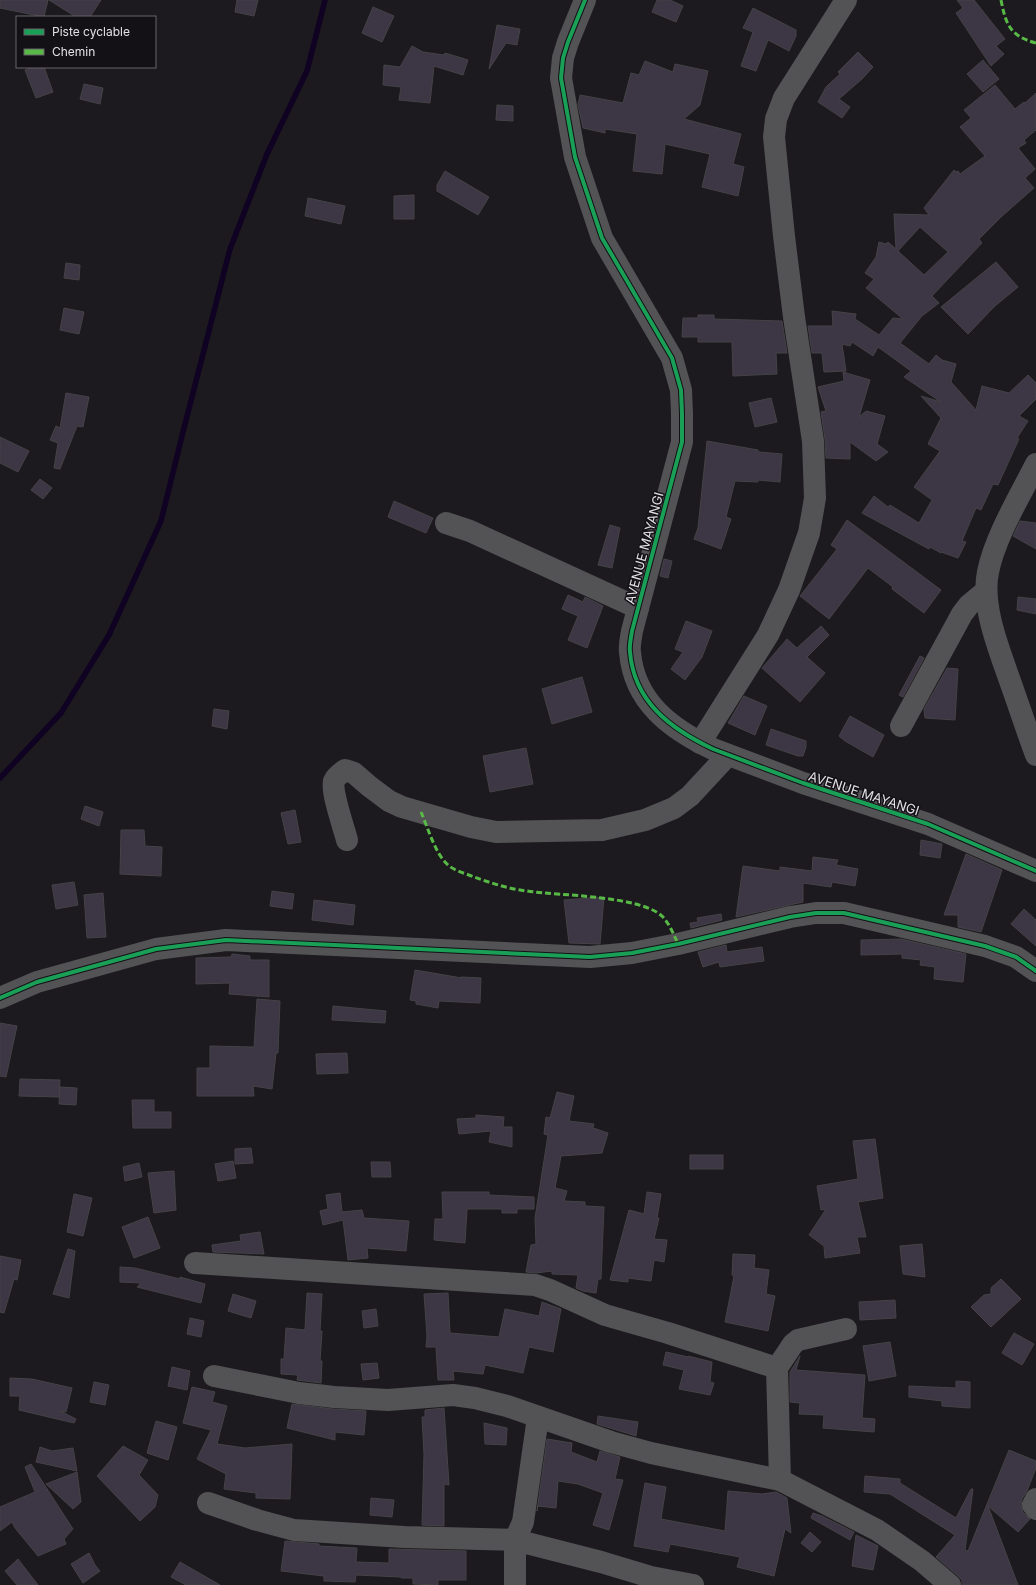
<svg xmlns="http://www.w3.org/2000/svg" width="1036" height="1585" font-family="Inter,sans-serif">
<style>
.lines{fill:none;stroke-linecap:round;stroke-linejoin:round}
.stream{stroke:#100222;stroke-width:5.5}
.building{fill:#3d3644;stroke:#444346;fill-rule:evenodd}
.minor{stroke:#535254;stroke-width:22}
.quiet{stroke:#58b947;stroke-width:3;stroke-dasharray:6 3;stroke-linecap:butt}
.cycleway-casing{stroke:#131016;stroke-width:6}
.cycleway{stroke:#1a9f57;stroke-width:4}
.labels{text-anchor:middle;dominant-baseline:central;stroke-width:3;stroke-linejoin:round;paint-order:stroke}
.street-label{font-size:13px;fill:#e3e1e5;stroke:#131016}
</style>
<rect width="100%" height="100%" fill="#1c1a1e"/>
<g class="lines">
<!-- stream -->
<path class="stream" d="M0,778L61,713L109,635L161,521L184,428L230,249L267,154L307,71L325,0"/>
</g>
<!-- building -->
<g class="building">
<path d="M0,0H48L44,17L0,8Z"/>
<path d="M49,0H101L90,17H76Z"/>
<path d="M237,0H258L254,16L235,12Z"/>
<path d="M657,0H670L683,6L676,22L652,12Z"/>
<path d="M957,0H974L1005,39L996,46L1004,54L991,66L956,13L963,8Z"/>
<path d="M373,7L394,16L382,42L362,33Z"/>
<path d="M753,8L796,30V36L789,51L768,40L756,71L741,66L753,32L743,28Z"/>
<path d="M497,25L520,29L517,45L506,43L489,69Z"/>
<path d="M412,46L423,52L444,55L445,53L468,60L463,75L434,66L430,103L399,100L401,87L383,85L384,65L400,67Z"/>
<path d="M858,52L873,67L862,79L839,99L850,107L842,118L818,102L826,87L840,74L838,72Z"/>
<path d="M983,60L999,79L983,92L967,74Z"/>
<path d="M645,61L673,72L675,64L708,71L700,105L684,119L741,134L733,164L744,167L738,196L702,187L710,154L665,144L662,174L633,171L637,134L605,129V133L583,128L578,105L580,95L623,103L631,73L639,75Z"/>
<path d="M34,67H44L53,92L36,98L25,70Z"/>
<path d="M84,84L103,88L100,104L80,99Z"/>
<path d="M995,85L1015,109L1024,102L1025,103L1036,93V130L1024,140L1026,143L1018,148L1035,169L1025,178L1034,188L1001,217L979,239L982,243L932,296L939,303L922,316L900,343L929,364L936,355L942,360L956,364L951,382L976,410L982,386L1009,393L1028,375L1036,383V399L1019,416L1028,421L1017,438L1019,439L998,485L993,484L981,510L976,508L962,541L966,542L958,558L941,552V553L930,547L929,549L862,513L874,496L888,507L890,505L919,523L932,500L914,487L940,451L928,444L941,418L921,396L941,402L904,377L911,371L878,347L873,356L852,342L850,346L842,344L846,371L824,372L822,353H812L808,326H833L832,311L856,314L855,319L879,335L893,318L903,319L866,288L874,279L865,273L876,257L879,242L886,244L888,242L896,249L894,214L929,215L924,208L954,170L956,172L958,171L960,174L985,156L960,127L971,118L964,110ZM920,227L948,252L924,275L898,251Z"/>
<path d="M497,105L513,106V121L496,120Z"/>
<path d="M445,171L489,197L478,215L437,191V185Z"/>
<path d="M414,195V219H394V196Z"/>
<path d="M308,198L345,206L341,224L305,216Z"/>
<path d="M996,262L1018,287L995,306L968,334L941,307Z"/>
<path d="M66,263L80,265L79,280L64,278Z"/>
<path d="M64,308L84,312L79,334L60,330Z"/>
<path d="M698,315H714V319L782,321L787,353H776L777,374L733,376L732,342H698V337H682L683,318H698Z"/>
<path d="M843,372L870,380L859,417L866,411L885,416L877,444L888,452L876,461L850,442V459L826,458L825,439L821,412L826,411L818,387L844,381Z"/>
<path d="M66,393L89,397L83,427L77,426L60,469L54,468L58,443L50,440L56,426L60,428Z"/>
<path d="M771,398L777,422L755,427L749,403Z"/>
<path d="M0,437L29,451L18,472L0,463Z"/>
<path d="M707,441L758,450L759,452L782,454L780,482L758,480V482L735,481L726,517L731,519L721,549L694,539L698,528Z"/>
<path d="M40,479L52,488L43,499L31,490Z"/>
<path d="M394,501L433,518L426,533L388,517Z"/>
<path d="M847,520L941,590L924,613L892,589L893,587L868,568L829,619L800,596L837,549L831,545Z"/>
<path d="M1020,521L1036,523V549L1013,536Z"/>
<path d="M610,525L620,528L612,568L598,565Z"/>
<path d="M664,559L672,561L668,578L660,576Z"/>
<path d="M568,595L583,602L585,597L603,606L587,648L568,640L578,616L562,609Z"/>
<path d="M1018,597L1036,599V614L1017,610Z"/>
<path d="M686,621L712,631L702,657L685,680L671,669L683,652L675,649Z"/>
<path d="M821,626L829,635L807,657L825,673L800,702L762,668L787,639L797,648Z"/>
<path d="M920,656L924,658L903,697L899,695Z"/>
<path d="M947,668L958,669L955,720L925,718L924,709Z"/>
<path d="M582,677L592,712L552,724L542,689Z"/>
<path d="M744,696L767,706L755,735L728,723Z"/>
<path d="M214,709L229,711L227,729L212,726Z"/>
<path d="M850,716L884,735L873,757L845,741L839,736Z"/>
<path d="M771,729L806,741V747L803,756H798L766,745Z"/>
<path d="M526,748L533,784L490,792L483,756Z"/>
<path d="M85,806L103,812L99,826L81,819Z"/>
<path d="M295,810L301,842L288,844L281,813Z"/>
<path d="M121,830H144L145,846L162,847L161,876L120,874Z"/>
<path d="M921,840L942,844L940,858L920,855Z"/>
<path d="M966,854L1002,870L981,932L958,927V915H944Z"/>
<path d="M813,857L838,860L836,865L858,869L855,886L832,882L831,887L803,883V902L736,917L743,866L780,871V867L812,871Z"/>
<path d="M74,882L78,905L56,909L52,885Z"/>
<path d="M272,891L294,894L292,909L270,906Z"/>
<path d="M103,893L106,937L87,938L84,895Z"/>
<path d="M604,897L600,944L569,943L564,900Z"/>
<path d="M314,900L355,905L353,925L312,920Z"/>
<path d="M1024,909L1036,920V946L1011,924Z"/>
<path d="M721,914L722,920L691,928L690,923L698,922L697,918Z"/>
<path d="M901,939L966,954L963,982L934,979L935,967L920,965L921,960L902,958V954L861,955V940Z"/>
<path d="M726,945L727,952L762,947L764,961L720,967L719,962L703,967L698,952Z"/>
<path d="M232,954L250,956V960H269V997L229,994L230,983L196,984V958L231,957Z"/>
<path d="M415,970L462,978L461,977L481,978L480,1003L439,1001L438,1008L416,1004V1001L410,1000Z"/>
<path d="M257,999L280,1001L278,1053H276L272,1089L253,1086L254,1096H197V1068H210V1046L254,1047Z"/>
<path d="M333,1006L386,1011L385,1023L332,1020Z"/>
<path d="M0,1023L17,1026L6,1077L0,1076Z"/>
<path d="M347,1053L348,1073L317,1074L316,1054Z"/>
<path d="M20,1079L60,1080L59,1097L19,1096Z"/>
<path d="M60,1087L77,1088L76,1105L59,1104Z"/>
<path d="M557,1092L574,1096L569,1121L594,1124L593,1128L608,1133L602,1153L561,1156L555,1188L567,1191L564,1201L585,1202V1206L604,1207L601,1279H598L596,1293L583,1291L576,1288L578,1275L552,1274V1271L536,1273L526,1272L531,1245L536,1244L535,1218L548,1135L544,1134L546,1117L550,1118Z"/>
<path d="M132,1100H154V1112H171V1128H133Z"/>
<path d="M476,1115L504,1117L503,1127H512V1147L489,1142L491,1131L459,1134L457,1119L476,1118Z"/>
<path d="M875,1139L883,1198L858,1202L866,1237H857L860,1253L825,1258L824,1246L809,1235L826,1209L821,1210L817,1186L858,1179L853,1141Z"/>
<path d="M251,1148L253,1163L235,1164V1149Z"/>
<rect x="690" y="1155" width="33" height="14"/>
<path d="M233,1161L236,1178L218,1181L215,1164Z"/>
<path d="M371,1162H390L391,1177H372Z"/>
<path d="M139,1163L142,1177L125,1181L123,1167Z"/>
<path d="M174,1171L176,1210L154,1213L148,1173Z"/>
<path d="M442,1192H489V1195L534,1197V1209H517V1213H502V1209H467L465,1243L434,1240L435,1219H443Z"/>
<path d="M647,1192L661,1194L657,1218H659L654,1239L667,1240L664,1262L654,1260L651,1281L628,1278V1282L610,1280L629,1210L644,1214Z"/>
<path d="M340,1193L342,1212L362,1210L364,1218L409,1221L406,1251L367,1248L368,1258L348,1260L343,1220L323,1225L320,1211L328,1209L326,1195Z"/>
<path d="M74,1194L92,1198L83,1236L67,1232Z"/>
<path d="M148,1217L160,1248L134,1258L122,1227Z"/>
<path d="M260,1232L264,1254L213,1252L212,1245L241,1241L240,1235Z"/>
<path d="M922,1244L925,1277L903,1274L900,1246Z"/>
<path d="M68,1249L75,1251L69,1298L53,1294Z"/>
<path d="M733,1254L755,1255L754,1268L769,1270L766,1294L775,1296L768,1331L725,1322L734,1276L732,1275Z"/>
<path d="M0,1256L21,1260L17,1280L14,1279L4,1313L0,1312Z"/>
<path d="M120,1267L135,1268L180,1279V1277L205,1284L201,1303L137,1287L141,1283L120,1282Z"/>
<path d="M1001,1279L1021,1299L991,1327L971,1307L984,1295L991,1294V1288Z"/>
<path d="M307,1293L322,1294L320,1331H322L320,1361H322L321,1383L297,1380L298,1375L281,1374V1359H284L286,1328L305,1330Z"/>
<path d="M448,1293L450,1333L499,1337L505,1309L539,1316L542,1302L561,1309L553,1352L529,1347L523,1373L485,1365L483,1374L453,1371L454,1380H438L436,1347H426L427,1336L424,1294Z"/>
<path d="M233,1294L256,1301L251,1318L228,1311Z"/>
<path d="M895,1300L896,1318L860,1320L859,1302Z"/>
<path d="M376,1309L378,1326L364,1328L362,1311Z"/>
<path d="M190,1318L204,1321L201,1337L187,1334Z"/>
<path d="M1014,1333L1034,1344L1022,1365L1002,1353Z"/>
<path d="M890,1342L896,1376L869,1381L863,1346Z"/>
<path d="M666,1352L688,1357V1356L712,1362L710,1382L714,1383L710,1395L679,1389L684,1370L663,1365Z"/>
<path d="M800,1356L796,1370L865,1375L862,1418L875,1419L874,1432L823,1428L824,1415L799,1414L800,1403L790,1402V1372Z"/>
<path d="M377,1363L379,1378L363,1380L361,1364Z"/>
<path d="M172,1367L190,1371L187,1390L168,1386Z"/>
<path d="M10,1378L32,1379L72,1388L66,1412L60,1411L76,1419L74,1423L19,1410L20,1396H10Z"/>
<path d="M956,1381L970,1382V1408L942,1406V1401L909,1397V1386L956,1388Z"/>
<path d="M94,1382L109,1385L105,1405L90,1402Z"/>
<path d="M192,1387L215,1392L212,1402L227,1406L217,1444L245,1448L292,1444L290,1499L256,1498V1493L224,1489L226,1474L197,1459L211,1430L183,1423Z"/>
<path d="M292,1404L333,1409L366,1411L364,1435L335,1432V1440L287,1428Z"/>
<path d="M444,1408L449,1485L444,1484V1526L422,1525L424,1454L422,1417H425V1410Z"/>
<path d="M598,1416L638,1422L636,1436L597,1424Z"/>
<path d="M156,1421L177,1427L168,1460L147,1453Z"/>
<path d="M484,1423L507,1428L506,1445L485,1444Z"/>
<path d="M547,1439L572,1443L571,1452L597,1462L600,1451L620,1457L615,1479L623,1480L609,1530L593,1525L603,1493L578,1484L558,1481L556,1508L538,1506L537,1511Z"/>
<path d="M123,1446L148,1460L139,1475L158,1495L155,1507L140,1521L97,1476Z"/>
<path d="M40,1447L52,1451L73,1448L77,1471L36,1462Z"/>
<path d="M1009,1450L1036,1461V1468L1027,1491L1022,1499L1021,1506L1023,1512L1030,1519L1018,1532L988,1506L1018,1585H962V1580L958,1576L936,1557L955,1535L890,1494L864,1492L865,1476L900,1479V1483L956,1518L971,1489H973L965,1550L968,1551Z"/>
<path d="M31,1464L73,1529L64,1539L66,1544L38,1556L15,1528L12,1522L0,1531V1507L35,1492L25,1467Z"/>
<path d="M77,1472L81,1502L73,1509L46,1484Z"/>
<path d="M645,1483L666,1487L661,1519L725,1531L728,1491L762,1494L776,1492L787,1498L791,1533L785,1529L774,1576L737,1567L740,1557L670,1544L668,1552L634,1546Z"/>
<path d="M371,1498L394,1500L392,1517L370,1515Z"/>
<path d="M813,1513L822,1516L854,1532L850,1540L811,1518Z"/>
<path d="M810,1532L821,1542L812,1552L801,1543Z"/>
<path d="M856,1535L878,1546L873,1570L852,1566Z"/>
<path d="M285,1541L319,1544V1546L357,1548L356,1562L389,1563V1549L466,1551V1580H438V1585L413,1584V1578H401V1577L356,1575L355,1582L324,1581V1576L281,1571Z"/>
<path d="M89,1553L95,1565L100,1571L83,1583L71,1564Z"/>
<path d="M18,1559L38,1585H17L5,1571Z"/>
<path d="M180,1562L220,1585H186L171,1577Z"/>
</g>
<g class="lines">
<!-- minor -->
<g class="minor">
<path d="M585,0L568,42L563,58L561,78L575,157L602,238L672,358L681,390L682,414V442L632,631C631,638 629,646 630,652C634,702 671,729 713,749L803,783L928,824L1036,871"/>
<path d="M1036,464C1020,496 995,537 988,572C981,606 999,649 1010,681C1019,706 1027,731 1036,755"/>
<path d="M446,523L470,531L638,608"/>
<path d="M901,726L962,614L969,605L986,591"/>
<path d="M700,743L768,635L789,590L809,533L815,498L813,441L794,317L784,236L774,137L776,119L784,98L846,0"/>
<path d="M347,840C344,828 331,792 334,781C336,776 341,773 345,770L354,773L369,786L389,801L402,807L471,827L496,832L602,830L645,820L674,808L690,796L728,755"/>
<path d="M0,998L37,982L156,949L226,940L590,957L632,953L678,944L790,917L816,913H844L985,946L1016,957L1036,971"/>
<path d="M195,1263L535,1285L550,1290L605,1315L668,1333L777,1368"/>
<path d="M214,1376L299,1393L334,1397L388,1400L453,1395L475,1398L507,1406L611,1442L651,1453L780,1480L877,1530L922,1561L950,1585"/>
<path d="M780,1480L777,1368L793,1344L798,1340L846,1329"/>
<path d="M1036,1499L1033,1505L1036,1509"/>
<path d="M208,1503L257,1520L294,1530L404,1537L515,1540L523,1522L538,1417"/>
<path d="M515,1585V1540L601,1562L651,1577L693,1585"/>
</g>
<!-- quiet -->
<g class="quiet">
<path d="M1001,0C1006,25 1010,36 1036,43"/>
<path d="M421,812C428,828 435,853 447,864C454,871 465,873 474,877C491,883 509,889 527,891C559,896 641,895 663,917C670,925 674,935 678,944"/>
</g>
<!-- cycleway casing -->
<g class="cycleway-casing">
<g id="cycleway">
<path d="M585,0L568,42L563,58L561,78L575,157L602,238L672,358L681,390L682,414V442L632,631C631,638 629,646 630,652C634,702 671,729 713,749L803,783L928,824L1036,871"/>
<path d="M0,998L37,982L156,949L226,940L590,957L632,953L678,944L790,917L816,913H844L985,946L1016,957L1036,971"/>
</g>
</g>
<!-- cycleway -->
<use href="#cycleway" class="cycleway"/>
</g>
<g class="labels">
<!-- street labels -->
<g class="street-label">
<text transform="translate(644 548) rotate(-75)">AVENUE MAYANGI</text>
<text transform="translate(864 793) rotate(18)">AVENUE MAYANGI</text>
</g>
</g>
<!-- legend -->
<rect x="16" y="16" width="140" height="52" fill="#131016" stroke="#666469"/>
<rect x="24" y="29" width="20" height="6" fill="#1a9f57" stroke="#666469"/>
<text x="52" y="36" font-size="12" fill="#e3e1e5">Piste cyclable</text>
<rect x="24" y="49" width="20" height="6" fill="#58b947" stroke="#666469"/>
<text x="52" y="56" font-size="12" fill="#e3e1e5">Chemin</text>
</svg>
